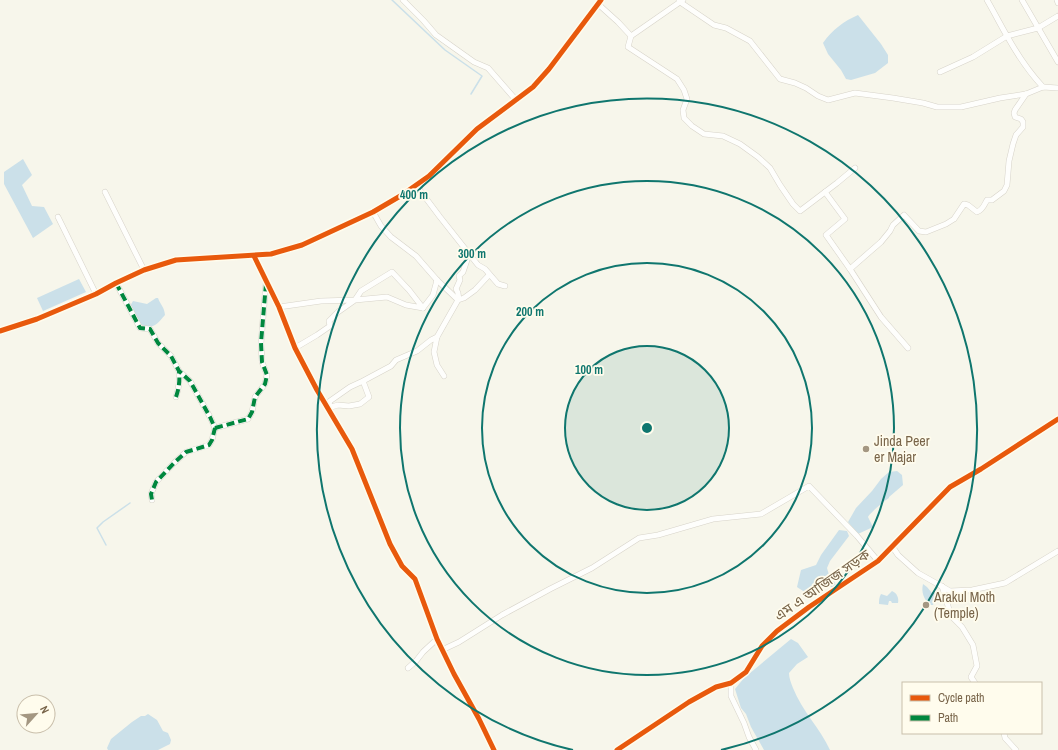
<svg xmlns="http://www.w3.org/2000/svg" width="1058" height="750" font-family="'Archivo Narrow','Noto Sans Bengali',sans-serif">
<style>
.water{fill:#cbe0e9}
.lines{fill:none;stroke-linecap:round;stroke-linejoin:round}
.stream{stroke:#cbe0e9;stroke-width:1.5}
.minor-casing{stroke:#d7d3c9;stroke-width:6}
.minor{stroke:#fefefc;stroke-width:5}
.quiet{stroke:#00873e;stroke-width:4;stroke-dasharray:8 4;stroke-linecap:butt}
.cycleway-casing{stroke:#fffced;stroke-width:8}
.cycleway{stroke:#e8590c;stroke-width:5}
.ring{fill:none;stroke:#0f766e;stroke-width:2}
.poi-dot{fill:#a49782;stroke:#fffced;stroke-width:1.5}
.labels{text-anchor:middle;dominant-baseline:central;stroke-width:3.5;stroke-linejoin:round;paint-order:stroke}
.poi-label{font-size:14px;fill:#786449;stroke:#fffced;text-anchor:start}
.street-label{font-size:14px;fill:#786449;stroke:#fffced}
.centre{fill:#0f766e;stroke:#fffced;stroke-width:2}
.ring-label{font-size:12px;text-anchor:middle;font-weight:bold;fill:#0f766e;stroke:#fffced;stroke-width:3.5;stroke-linejoin:round;paint-order:stroke}
</style>
<rect width="100%" height="100%" fill="#f7f6eb"/>
<!-- water -->
<g class="water">
<path d="M858,15L881,44L888,55V63L875,73L851,80L846,79L841,70L828,54L823,43C832,30 844,21 858,15Z"/>
<path d="M23,159L32,175L22,185L32,206L44,207L53,224L33,238L4,184V172Z"/>
<path d="M79,279L86,292L43,311L37,298Z"/>
<path d="M156,298H158C161,306 164,306 165,315C157,324 154,329 142,326L130,306L133,301L147,304Z"/>
<path d="M897,471L902,475L903,485L889,497V498C885,500 870,513 868,517L873,527L858,534L848,522L856,508L872,491L881,479L889,472Z"/>
<path d="M839,530L847,531L849,536L830,561L827,568L829,575H835L838,578L834,580L836,586L833,588L828,585C815,594 811,597 797,587L801,570L816,565L821,555Z"/>
<path d="M923,584L927,587L932,593H935L936,594V597L933,605H929C924,598 921,593 923,584Z"/>
<path d="M892,591C897,593 899,598 898,603H892L891,601H889L888,605L879,604C879,601 879,597 881,594L887,596Z"/>
<path d="M791,639L798,643L808,657L797,664L789,673C789,678 791,683 793,688C802,711 820,728 830,750H764L751,727L746,714L741,708L735,689L744,678Z"/>
<path d="M148,714L157,720L163,731L168,733L171,740L170,744L158,750H108L107,748L111,739L132,722L141,716H145Z"/>
</g>
<g class="lines">
<!-- stream -->
<g class="stream">
<path d="M392,0L445,50L482,76L471,94"/>
<path d="M106,545L97,528L103,522L130,503"/>
</g>
<!-- minor casing -->
<g class="minor-casing">
<g id="minor">
<path d="M403,0L423,20L436,35L474,62L488,68L516,100"/>
<path d="M683,0L680,2L714,25L726,28L750,41L780,79L795,83L806,88L818,96L828,100L855,93L893,98L923,103L937,107H961L1000,98L1026,94L1043,87L1058,88"/>
<path d="M987,0C994,12 1000,24 1007,36C1017,54 1029,72 1043,87"/>
<path d="M1022,0L1058,62"/>
<path d="M1057,0L1058,3"/>
<path d="M598,4L618,22L631,36L628,47L677,79L684,90L687,99L683,110L684,118L692,126L704,134L723,136L740,144L758,157L770,168L780,185L793,204L800,211L837,183L855,168"/>
<path d="M631,36L680,2L679,0"/>
<path d="M940,72L973,57L1007,36L1038,28L1058,16"/>
<path d="M416,185L440,217L478,265L485,269L498,284L505,286"/>
<path d="M105,192L144,270"/>
<path d="M825,192L845,219L826,235L850,269L881,317L908,348"/>
<path d="M373,212L381,226L391,237L416,256L437,280L458,300L437,337"/>
<path d="M58,217L96,294"/>
<path d="M470,255L468,257L463,272L459,276L460,280L456,289C459,293 459,296 458,300L464,298L475,290L489,275"/>
<path d="M254,256L279,307L295,348L317,390L352,449L390,544L402,566L415,579L437,639L454,674L479,719L494,750"/>
<path d="M850,269L881,242L890,231L893,225L904,215L919,231L926,232L946,224L954,219L964,204L968,205L977,212C983,210 984,205 987,200H992L1004,191L1007,185L1009,161L1013,144L1016,135L1023,127V122L1021,119L1015,117L1014,113L1015,110L1026,94"/>
<path d="M116,283L140,328L150,329L158,343L171,356L179,371L190,381L210,417L215,428L212,440L209,445L186,452L174,463L156,482L151,494L152,500"/>
<path d="M279,307L321,301L355,300L387,297L406,305L423,308L409,290L392,272L361,291L355,300L338,312L329,321L330,326L317,335L295,348"/>
<path d="M423,308L433,295L437,280"/>
<path d="M0,331L37,319L96,294L116,283L144,270L176,260L271,254L302,245L373,212L402,195L429,176L477,129L533,87L549,69L601,0"/>
<path d="M363,381L350,387L330,401L328,408L338,405L349,406L360,404L369,397L363,381L391,366L396,360L417,351L431,340L437,337L434,352L437,365L444,376"/>
<path d="M176,397C179,388 180,381 179,371"/>
<path d="M215,428L248,419L252,412L255,397L265,384L267,375L262,362L261,343L266,282"/>
<path d="M892,546L898,555L918,573L950,591L972,590L1005,583L1058,551"/>
<path d="M942,586L951,616L962,627L973,645L977,666L971,677L975,683"/>
<path d="M442,650L459,642L502,615L550,589L592,568L639,538L658,535L713,519L761,514L809,486L857,536L878,561"/>
<path d="M408,668L416,661L423,652L437,639"/>
<path d="M731,683V696L744,723L749,737L756,750"/>
<path d="M1004,733L1005,738L1016,750"/>
<path d="M617,750L689,702L716,687L731,683L746,672L762,646L777,631L809,607L878,561L950,487L981,469L1058,419"/>
</g>
</g>
<!-- minor -->
<use href="#minor" class="minor"/>
<!-- quiet -->
<g class="quiet">
<path d="M116,283L140,328L150,329L158,343L171,356L179,371L190,381L210,417L215,428L212,440L209,445L186,452L174,463L156,482L151,494L152,500"/>
<path d="M176,397C179,388 180,381 179,371"/>
<path d="M215,428L248,419L252,412L255,397L265,384L267,375L262,362L261,343L266,283"/>
</g>
<!-- cycleway casing -->
<g class="cycleway-casing">
<g id="cycleway">
<path d="M254,256L279,307L295,348L317,390L352,449L390,544L402,566L415,579L437,639L454,674L479,719L494,750"/>
<path d="M0,331L37,319L96,294L116,283L144,270L176,260L271,254L302,245L373,212L402,195L429,176L477,129L533,87L549,69L601,0"/>
<path d="M617,750L689,702L716,687L731,683L746,672L762,646L777,631L809,607L878,561L950,487L981,469L1058,419"/>
</g>
</g>
<!-- cycleway -->
<use href="#cycleway" class="cycleway"/>
</g>
<!-- distance rings -->
<circle cx="647" cy="428" r="82" fill="#0f766e" fill-opacity=".12"/>
<g class="ring">
<circle cx="647" cy="428" r="82"/>
<circle cx="647" cy="428" r="165"/>
<circle cx="647" cy="428" r="247"/>
<path d="M573 750A330 330 0 1 1 721 750"/>
</g>
<!-- markers -->
<g class="poi-dot">
<circle cx="866" cy="449" r="4"/>
<circle cx="926" cy="605" r="4"/>
</g>
<g class="labels">
<!-- poi labels -->
<g class="poi-label">
<text x="874" y="441">Jinda Peer<tspan x="874" dy="16">er Majar</tspan></text>
<text x="934" y="597">Arakul Moth<tspan x="934" dy="16">(Temple)</tspan></text>
</g>
<!-- street labels -->
<g class="street-label">
<text transform="translate(822 585) rotate(-35)">এম এ আজিজ সড়ক</text>
</g>
</g>
<circle cx="647" cy="428" r="6" class="centre"/>
<g class="ring-label">
<text x="414" y="199">400 m</text>
<text x="472" y="258">300 m</text>
<text x="530" y="316">200 m</text>
<text x="589" y="374">100 m</text>
</g>
<!-- legend -->
<rect x="902" y="682" width="140" height="52" fill="#fffced" stroke="#c9bfab"/>
<rect x="910" y="695" width="20" height="6" fill="#e8590c" stroke="#c9bfab"/>
<text x="938" y="702" font-size="12" fill="#786449">Cycle path</text>
<rect x="910" y="715" width="20" height="6" fill="#00873e" stroke="#c9bfab"/>
<text x="938" y="722" font-size="12" fill="#786449">Path</text>
<!-- north arrow -->
<g transform="translate(36 714) rotate(63)"><circle r="19" fill="#fffced" stroke="#c9bfab"/>
<path d="M0-3L7 15L0 10L-7 15Z" fill="#a49782"/>
<text y="-6" font-size="11" font-weight="bold" text-anchor="middle" fill="#786449">N</text>
</g>
</svg>
